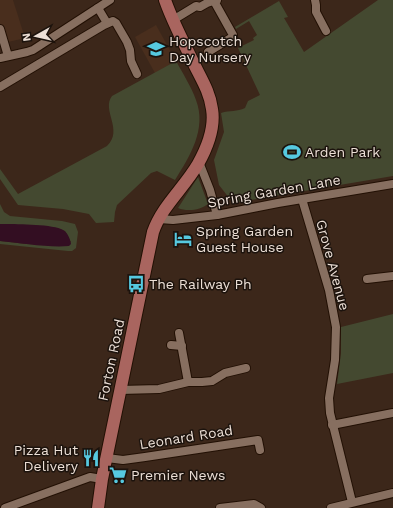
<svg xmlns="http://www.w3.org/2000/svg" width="393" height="508" font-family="'Work Sans',sans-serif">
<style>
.built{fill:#492e1d}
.green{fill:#444930}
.water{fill:#330e22}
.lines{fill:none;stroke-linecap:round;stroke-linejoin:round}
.street-casing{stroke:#221004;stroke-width:10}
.primary-casing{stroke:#221004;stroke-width:14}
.street{stroke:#876f60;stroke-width:8}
.primary{stroke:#a9655f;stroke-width:12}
.labels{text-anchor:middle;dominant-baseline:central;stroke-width:3;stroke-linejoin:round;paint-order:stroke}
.poi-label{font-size:14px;fill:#ecdfd6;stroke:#1c130d;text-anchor:start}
.street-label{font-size:14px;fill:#ecdfd6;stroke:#1c130d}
</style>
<rect width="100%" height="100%" fill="#3c271a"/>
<!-- built -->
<g class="built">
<path d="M0,0H13L25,38L0,44Z"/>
<path d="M156,25L176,61L155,73L135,37Z"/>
</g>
<!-- green -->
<g class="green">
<path d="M378,0H393V176L233,203L219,185L214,160L224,132L221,113C230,110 237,112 245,108L248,101L260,95L238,48L254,40L253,38L257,35L249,21L236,29L235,27L279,1L288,17L284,18L287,23L254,40L287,23L304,52Z"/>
<path d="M176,61C183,74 191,86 196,100C207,129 190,156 175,180L157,171L151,173L117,205L115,212L114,222L96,223L89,214L63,209L18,205L0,179V169L18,194L107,146C124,130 101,110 112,96Z"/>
<path d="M198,177L208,204C201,210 187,212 178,208L180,205Z"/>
<path d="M0,204L4,212L10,216L62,221L75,224L78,232L76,248L72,251H68L0,244V241L27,244L67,246L71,242L65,231L56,228L0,224Z"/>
<path d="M393,314V373L337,384L341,353V327Z"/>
</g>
<!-- water -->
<path class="water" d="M0,224C15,224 48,224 61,229C67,231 70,238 71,244L69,246C50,248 20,243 0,241Z"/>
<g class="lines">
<!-- street casing -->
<g class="street-casing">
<g id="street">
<path d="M315,0L316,5V12L326,31"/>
<path d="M98,8L107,23"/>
<path d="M173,20L196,6L200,7L207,3L217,0"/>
<path d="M0,29L8,56"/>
<path d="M208,52L231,38L233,35L214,1"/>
<path d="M0,58L27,52L33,50L110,0"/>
<path d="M0,87L104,25L113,21L116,23L127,42L130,50L131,61L137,74"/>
<path d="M199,162L210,190L217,215"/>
<path d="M302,199L329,290L336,327L335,360L329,398L330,413L352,502"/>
<path d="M159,219L173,220L217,215L278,203L393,184"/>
<path d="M367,279L393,276"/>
<path d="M179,333L188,382"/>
<path d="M171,345L182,346"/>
<path d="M120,390L159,389L188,382H202L212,381L225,373L246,368"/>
<path d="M332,425L393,413"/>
<path d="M107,458L123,460L145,457L258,440L260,450"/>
<path d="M5,508L90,477L102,479"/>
<path d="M220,508L254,504L261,508"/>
<path d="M331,508L393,493"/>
</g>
</g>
<!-- primary casing -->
<g class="primary-casing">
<path id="primary" d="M98,508L102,479L153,232C162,206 184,188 198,164C207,148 215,127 212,109C210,93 202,80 195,66C185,45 173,23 165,0"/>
</g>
<!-- street -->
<use href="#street" class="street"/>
<!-- primary -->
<use href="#primary" class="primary"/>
</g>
<!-- icons -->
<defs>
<g id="school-bare" transform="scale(1.38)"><path d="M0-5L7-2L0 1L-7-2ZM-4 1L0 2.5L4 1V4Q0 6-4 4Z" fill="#56c9e0" stroke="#1c130d" stroke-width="2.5" paint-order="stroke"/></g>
<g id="stadium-bare" transform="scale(1.38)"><path d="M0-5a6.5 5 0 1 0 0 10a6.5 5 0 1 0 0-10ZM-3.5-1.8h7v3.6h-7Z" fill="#56c9e0" stroke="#1c130d" stroke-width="2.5" paint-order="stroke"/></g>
<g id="hotel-bare" transform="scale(1.38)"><path d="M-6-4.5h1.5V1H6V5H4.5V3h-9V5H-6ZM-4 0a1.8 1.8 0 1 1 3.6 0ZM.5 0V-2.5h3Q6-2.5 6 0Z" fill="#56c9e0" stroke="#1c130d" stroke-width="2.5" paint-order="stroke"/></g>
<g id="bus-bare" transform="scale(1.38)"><path d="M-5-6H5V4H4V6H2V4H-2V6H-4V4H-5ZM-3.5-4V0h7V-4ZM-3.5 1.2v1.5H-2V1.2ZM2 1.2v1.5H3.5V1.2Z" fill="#56c9e0" stroke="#1c130d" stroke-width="2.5" paint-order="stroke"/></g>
<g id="restaurant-bare" transform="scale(1.38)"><path d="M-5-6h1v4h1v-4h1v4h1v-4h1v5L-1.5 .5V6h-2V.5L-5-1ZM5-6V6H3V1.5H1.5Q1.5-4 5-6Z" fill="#56c9e0" stroke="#1c130d" stroke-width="2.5" paint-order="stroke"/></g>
<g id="supermarket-bare" transform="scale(1.38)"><path d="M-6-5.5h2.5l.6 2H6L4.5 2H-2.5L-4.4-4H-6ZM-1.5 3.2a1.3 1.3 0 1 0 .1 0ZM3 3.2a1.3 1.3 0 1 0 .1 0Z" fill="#56c9e0" stroke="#1c130d" stroke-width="2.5" paint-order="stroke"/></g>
</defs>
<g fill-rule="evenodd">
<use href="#school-bare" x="156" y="49"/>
<use href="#stadium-bare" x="292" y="152"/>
<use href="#hotel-bare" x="183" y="239"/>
<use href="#bus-bare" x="136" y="284"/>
<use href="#restaurant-bare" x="91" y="458"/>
<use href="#supermarket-bare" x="118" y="475"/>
</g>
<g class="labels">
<!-- poi labels -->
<g class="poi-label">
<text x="169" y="41">Hopscotch<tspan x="169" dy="16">Day Nursery</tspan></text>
<text x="305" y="152">Arden Park</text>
<text x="196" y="231">Spring Garden<tspan x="196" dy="16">Guest House</tspan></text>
<text x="149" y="284">The Railway Ph</text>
<text x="78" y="450" text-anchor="end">Pizza Hut<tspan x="78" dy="16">Delivery</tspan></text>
<text x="131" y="475">Premier News</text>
</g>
<!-- street labels -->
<g class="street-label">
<text transform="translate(274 191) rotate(-10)">Spring Garden Lane</text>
<text transform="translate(333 265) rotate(75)">Grove Avenue</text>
<text transform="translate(111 360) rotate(-78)">Forton Road</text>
<text transform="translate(186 437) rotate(-9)">Leonard Road</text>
</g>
</g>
<!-- north arrow -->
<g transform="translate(36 36) rotate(262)" stroke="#1c130d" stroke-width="3" paint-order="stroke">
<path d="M0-3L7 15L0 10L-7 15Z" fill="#ecdfd6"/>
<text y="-6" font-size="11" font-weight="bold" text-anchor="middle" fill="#ecdfd6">N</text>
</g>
</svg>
